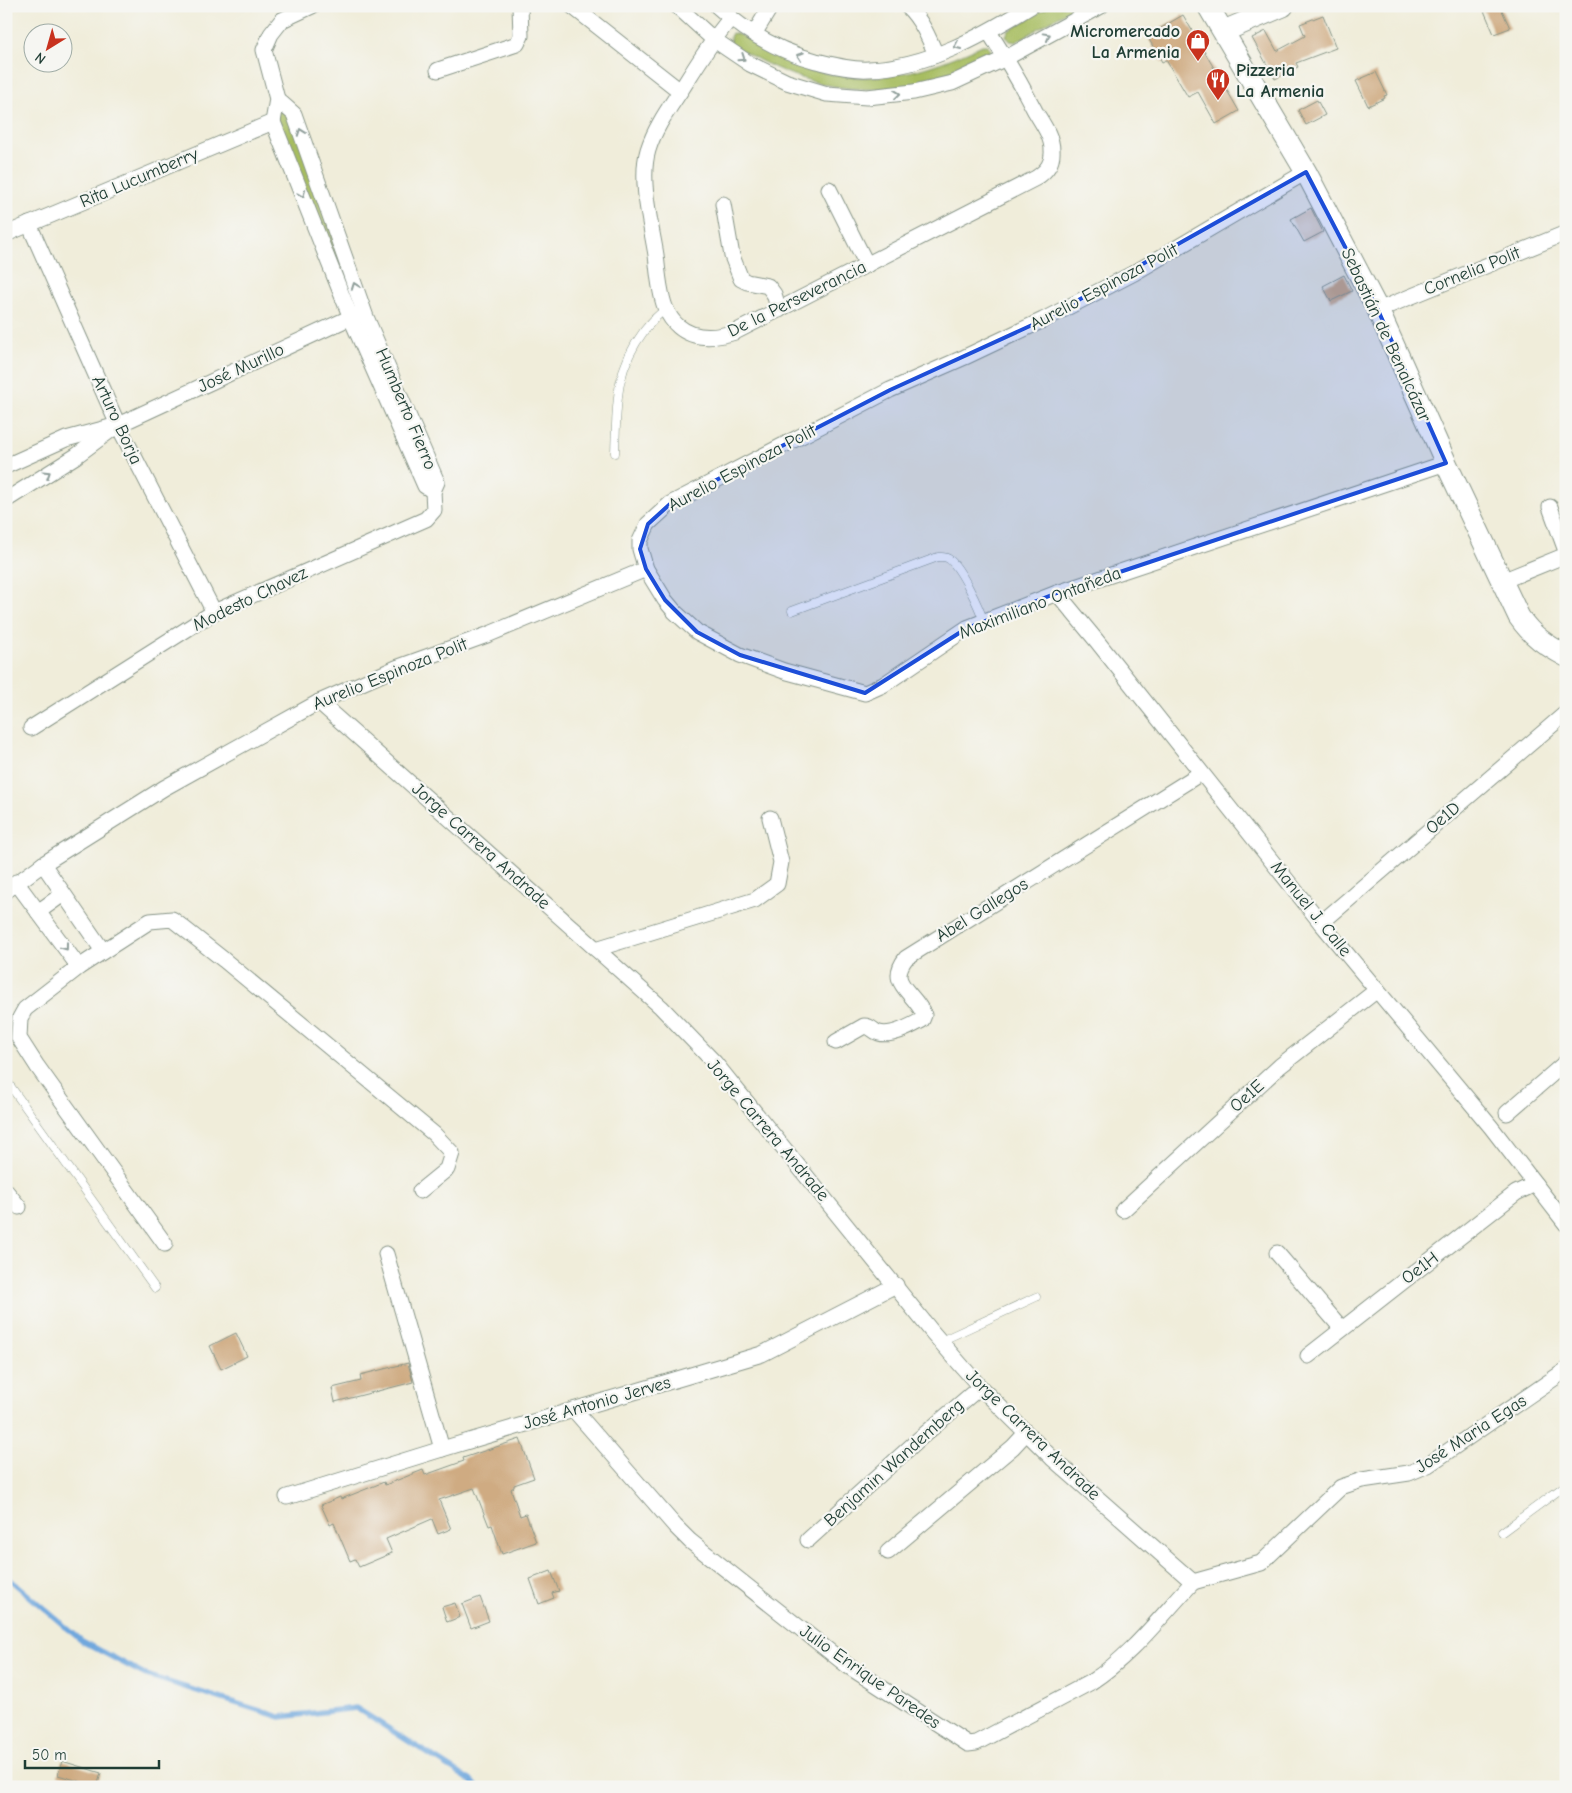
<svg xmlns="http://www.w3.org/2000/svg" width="1572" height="1793" font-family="'Comic Neue',sans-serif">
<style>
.green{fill:#a7bd61;stroke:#637d4a}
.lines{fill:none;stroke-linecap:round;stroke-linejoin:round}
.stream{stroke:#6fa7dd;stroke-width:5.5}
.building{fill:#cfab82}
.lane-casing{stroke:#889587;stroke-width:9}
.street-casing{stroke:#889587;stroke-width:17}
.secondary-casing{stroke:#889587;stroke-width:23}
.lane{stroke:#fff;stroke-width:8}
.street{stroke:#fff;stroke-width:15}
.secondary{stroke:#fff;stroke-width:21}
.oneway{stroke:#8f9e9a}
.marked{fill:#1d4ed8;fill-opacity:0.2;stroke:#1d4ed8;stroke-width:4;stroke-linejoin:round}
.labels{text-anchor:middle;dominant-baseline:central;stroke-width:4.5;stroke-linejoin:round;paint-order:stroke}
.poi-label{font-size:18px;font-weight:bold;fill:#1f3d34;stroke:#f6f6f2;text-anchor:end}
.street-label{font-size:18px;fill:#1f3d34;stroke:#f6f6f2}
</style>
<rect width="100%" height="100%" fill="#f6f6f2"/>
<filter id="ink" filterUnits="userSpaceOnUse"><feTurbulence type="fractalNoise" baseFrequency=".02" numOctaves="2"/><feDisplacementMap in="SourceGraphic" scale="10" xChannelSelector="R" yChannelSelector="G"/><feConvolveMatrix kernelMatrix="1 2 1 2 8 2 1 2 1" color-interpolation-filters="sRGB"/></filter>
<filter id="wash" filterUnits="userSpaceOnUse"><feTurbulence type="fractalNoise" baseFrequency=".0096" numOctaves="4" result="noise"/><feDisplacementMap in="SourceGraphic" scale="20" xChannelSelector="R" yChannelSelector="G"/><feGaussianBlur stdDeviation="1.12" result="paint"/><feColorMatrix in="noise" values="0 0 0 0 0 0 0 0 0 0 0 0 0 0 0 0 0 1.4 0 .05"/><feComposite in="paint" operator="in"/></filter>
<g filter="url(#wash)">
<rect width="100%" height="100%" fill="#f0edda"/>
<!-- green -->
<g class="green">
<path d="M1050,6H1076L1016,42L1010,41L1006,36L1008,31Z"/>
<path d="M732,33C744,34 755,44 766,50C773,54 782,58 790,62C859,90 918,76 982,45H988L991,51C984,62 963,67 951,72C872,105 802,88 731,44L730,37Z"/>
<path d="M278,106L292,116L361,306L350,311L275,120Z"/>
</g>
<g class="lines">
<!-- stream -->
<path class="stream" d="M6,1576L82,1641L146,1675L280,1717L356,1708L473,1782L477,1787"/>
</g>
<g id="blocks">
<!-- building -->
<g class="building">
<path d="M1482,6H1500L1510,28L1494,34Z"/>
<path d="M1183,15L1239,111L1216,124L1198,92L1188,97L1166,60L1162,62L1147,36Z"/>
<path d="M1323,15L1336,48L1296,63L1298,67L1275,79L1252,38L1266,31L1277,51L1305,36L1300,24Z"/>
<path d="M1376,72L1387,95L1384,96L1385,98L1368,106L1356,81Z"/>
<path d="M1317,100L1325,115L1306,125L1298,110Z"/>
<path d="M1311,208L1323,232L1304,242L1291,219Z"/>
<path d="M1344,275L1352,291L1331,301L1323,286Z"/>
<path d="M236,1333L247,1356L221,1369L210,1346Z"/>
<path d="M408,1363L413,1382L335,1402L332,1388L361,1381L360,1375Z"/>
<path d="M520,1439L534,1478L514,1485V1487L511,1489L520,1516L526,1514L536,1542L502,1554L492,1525L489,1526L474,1488L439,1500L451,1529L438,1534L432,1519L386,1539L392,1553L359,1567L355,1559L350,1561L334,1523L330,1525L321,1505L340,1497L341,1499L384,1482L385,1485L423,1470L425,1475L464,1461L463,1458Z"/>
<path d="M551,1571L559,1591L552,1593L554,1598L539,1604L530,1579Z"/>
<path d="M480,1597L489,1621L471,1628L462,1604Z"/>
<path d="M455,1603L460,1617L447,1622L442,1607Z"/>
<path d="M62,1761L101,1773L97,1787H81L82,1782L58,1775Z"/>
</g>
</g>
</g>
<g filter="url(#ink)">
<use href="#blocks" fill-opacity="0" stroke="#889587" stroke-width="1"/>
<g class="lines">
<!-- lane casing -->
<g class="lane-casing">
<g id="lane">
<path d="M615,453C617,405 614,371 644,331C651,322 657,315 666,309"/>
<path d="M792,611L938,557C942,557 945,556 949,559C961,568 979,607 984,622"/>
<path d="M6,1080L155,1288"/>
<path d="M941,1341L1036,1297"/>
<path d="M1502,1532L1566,1485"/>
</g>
</g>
<!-- street casing -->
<g class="street-casing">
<g id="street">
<path d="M312,6L282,20L271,34L264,50L277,99L273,122L353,323L425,486L433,491"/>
<path d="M572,6L680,91"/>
<path d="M677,6L713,39L750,64L787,82L827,94L867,97L914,92L952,83L1006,58L1101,6"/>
<path d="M717,6C745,32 779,51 816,61C833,65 851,70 869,69C928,67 982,36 1031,6"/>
<path d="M907,6C921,19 929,38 936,55"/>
<path d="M730,19C712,40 698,63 683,87C670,107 655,127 648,150C639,180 651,224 656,255C658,272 659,291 665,307C668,314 672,321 678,326C694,340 716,338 735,332L1036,178C1047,171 1053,163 1052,150C1052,136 1042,123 1035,111C1021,84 1006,58 989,32"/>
<path d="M754,34L771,6"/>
<path d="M438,70L517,44L521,36L520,6"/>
<path d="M277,99L294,114L366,317L437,482L433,491"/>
<path d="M1306,172L1134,273L1043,320L965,357L890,390L670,504L648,524L640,541V549L646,569L665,600L675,612L697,632L740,655L784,671L865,693L883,685L967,628L1057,593L1446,463"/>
<path d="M829,189L867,265"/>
<path d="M723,204L732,256L741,279L747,282L768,286L774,294L779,310"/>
<path d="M29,224L118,425L214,612"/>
<path d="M6,234L273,122"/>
<path d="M1378,310L1566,233"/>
<path d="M6,466L66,439L118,425L360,313"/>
<path d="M6,500L76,456L111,430"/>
<path d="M1550,507L1566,551"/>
<path d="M1502,581L1566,555"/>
<path d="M1057,593L1096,640L1321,923L1491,1127L1566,1224"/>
<path d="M319,702L661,1007L715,1063L933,1333L980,1387L1052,1458L1193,1582"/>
<path d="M31,728L214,612L426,519L434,510L433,491"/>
<path d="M43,864L103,951"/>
<path d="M16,882L79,967"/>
<path d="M6,891L43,864L164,788L319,702L396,668L487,635L646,569"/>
<path d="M38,912L63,894"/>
<path d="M1321,923L1566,713"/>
<path d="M596,949L755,900L777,884L781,862L770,818"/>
<path d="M836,1042L864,1026C872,1026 872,1031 879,1033C892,1037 911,1026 922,1020L924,1015C914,991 886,984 906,958L1201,773"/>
<path d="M1507,1113L1566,1062"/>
<path d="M6,1191L19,1207"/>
<path d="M1123,1210L1280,1066L1377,990"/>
<path d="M165,1244L37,1066L19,1038L20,1018L25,1009L79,967L150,921L172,919L224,960L434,1134L452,1153L447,1169L420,1191"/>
<path d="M1277,1253L1342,1329"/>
<path d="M386,1254L442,1449"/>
<path d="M1308,1356L1516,1193L1535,1184"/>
<path d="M574,1410L675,1526L690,1541L848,1666L968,1744L976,1743L1091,1682C1131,1656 1161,1616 1193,1582"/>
<path d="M287,1497L442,1449L762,1354L896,1285"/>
<path d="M808,1540L918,1440L980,1387"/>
<path d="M888,1552L1013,1447L1026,1433"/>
<path d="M1193,1582L1261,1563L1341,1487L1362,1480L1409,1473L1428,1465L1566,1370"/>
</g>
</g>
<!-- secondary casing -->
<g class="secondary-casing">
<g id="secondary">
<path d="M1208,6L1306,172L1378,310L1446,463L1519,617C1533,637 1546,645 1566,656"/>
<path d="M1224,31L1283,6"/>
</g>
</g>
<!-- lane -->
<use href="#lane" class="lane"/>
<!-- street -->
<use href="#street" class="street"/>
<!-- secondary -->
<use href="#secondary" class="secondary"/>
</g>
<!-- one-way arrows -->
<defs><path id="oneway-chevron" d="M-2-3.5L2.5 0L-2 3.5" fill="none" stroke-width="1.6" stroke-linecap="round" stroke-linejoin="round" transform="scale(1.25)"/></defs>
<g class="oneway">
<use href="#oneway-chevron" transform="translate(1047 36) rotate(-29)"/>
<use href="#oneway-chevron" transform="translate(957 46) rotate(155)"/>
<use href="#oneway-chevron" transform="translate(800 56) rotate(-161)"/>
<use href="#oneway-chevron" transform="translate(742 58) rotate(34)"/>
<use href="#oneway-chevron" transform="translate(897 94) rotate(-6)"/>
<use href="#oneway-chevron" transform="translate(301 132) rotate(-110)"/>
<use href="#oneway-chevron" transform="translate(302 194) rotate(68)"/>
<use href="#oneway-chevron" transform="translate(355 286) rotate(-110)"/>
<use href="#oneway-chevron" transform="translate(47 474) rotate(-32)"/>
<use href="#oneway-chevron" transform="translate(65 947) rotate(53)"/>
</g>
</g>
<!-- marked area -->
<path class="marked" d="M1306,172L1378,310L1446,463L1057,593L967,628L865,693L740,655L697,632L665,600L646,569L640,549L648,524L670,504L890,390L1043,320Z"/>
<!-- icons -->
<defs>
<g id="shop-pin" transform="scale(1.25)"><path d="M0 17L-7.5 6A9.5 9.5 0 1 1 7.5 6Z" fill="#c8321e" stroke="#f6f6f2"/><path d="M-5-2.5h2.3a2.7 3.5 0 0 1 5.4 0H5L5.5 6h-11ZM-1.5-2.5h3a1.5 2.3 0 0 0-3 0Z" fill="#fff"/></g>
<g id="restaurant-pin" transform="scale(1.25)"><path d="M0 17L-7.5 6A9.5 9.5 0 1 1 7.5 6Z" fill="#c8321e" stroke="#f6f6f2"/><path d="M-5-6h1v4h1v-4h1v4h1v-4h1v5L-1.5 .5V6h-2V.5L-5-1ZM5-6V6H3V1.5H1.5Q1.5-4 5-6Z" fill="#fff"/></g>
</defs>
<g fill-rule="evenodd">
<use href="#shop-pin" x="1198" y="41"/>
<use href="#restaurant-pin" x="1218" y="80"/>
</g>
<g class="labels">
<!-- poi labels -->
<g class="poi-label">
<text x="1180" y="31">Micromercado<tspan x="1180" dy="21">La Armenia</tspan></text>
<text x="1236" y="70" text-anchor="start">Pizzeria<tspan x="1236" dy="21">La Armenia</tspan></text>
</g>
<!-- street labels -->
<g class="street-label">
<text transform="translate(139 178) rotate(-23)">Rita Lucumberry</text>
<text transform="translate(1472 271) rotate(-22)">Cornelia Polit</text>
<text transform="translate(1104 287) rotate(-28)">Aurelio Espinoza Polit</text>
<text transform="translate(797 299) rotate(-26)">De la Perseverancia</text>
<text transform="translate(1386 335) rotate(65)">Sebastián de Benalcázar</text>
<text transform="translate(241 368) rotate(-25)">José Murillo</text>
<text transform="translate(406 409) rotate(67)">Humberto Fierro</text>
<text transform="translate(117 420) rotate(65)">Arturo Borja</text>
<text transform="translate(742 468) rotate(-28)">Aurelio Espinoza Polit</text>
<text transform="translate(250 599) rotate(-26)">Modesto Chavez</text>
<text transform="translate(1040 603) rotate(-21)">Maximiliano Ontañeda</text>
<text transform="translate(390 674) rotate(-22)">Aurelio Espinoza Polit</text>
<text transform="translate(1443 818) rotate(-41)">Oe1D</text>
<text transform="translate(481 846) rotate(42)">Jorge Carrera Andrade</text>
<text transform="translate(1311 909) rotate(51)">Manuel J. Calle</text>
<text transform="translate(982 910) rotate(-32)">Abel Gallegos</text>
<text transform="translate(1247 1096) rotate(-42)">Oe1E</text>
<text transform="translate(768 1130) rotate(50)">Jorge Carrera Andrade</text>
<text transform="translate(1420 1268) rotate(-37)">Oe1H</text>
<text transform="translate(597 1403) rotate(-16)">José Antonio Jerves</text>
<text transform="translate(1471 1434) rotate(-33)">José Maria Egas</text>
<text transform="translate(1033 1435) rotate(44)">Jorge Carrera Andrade</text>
<text transform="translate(894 1463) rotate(-42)">Benjamin Wandemberg</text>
<text transform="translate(870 1677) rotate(35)">Julio Enrique Paredes</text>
</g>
</g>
<!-- margin -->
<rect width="1572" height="1793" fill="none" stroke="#f6f6f2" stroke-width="25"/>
<!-- north arrow -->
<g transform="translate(48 48) rotate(217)"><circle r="24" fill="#f6f6f2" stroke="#a0aca6"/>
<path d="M0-4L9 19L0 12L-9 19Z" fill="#c8321e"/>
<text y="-8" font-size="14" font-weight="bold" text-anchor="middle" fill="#1f3d34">N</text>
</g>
<!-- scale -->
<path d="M25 1760v8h134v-8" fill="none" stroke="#1f3d34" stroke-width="2.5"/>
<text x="32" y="1760" font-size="15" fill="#1f3d34" stroke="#f6f6f2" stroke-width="4" paint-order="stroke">50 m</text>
</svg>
